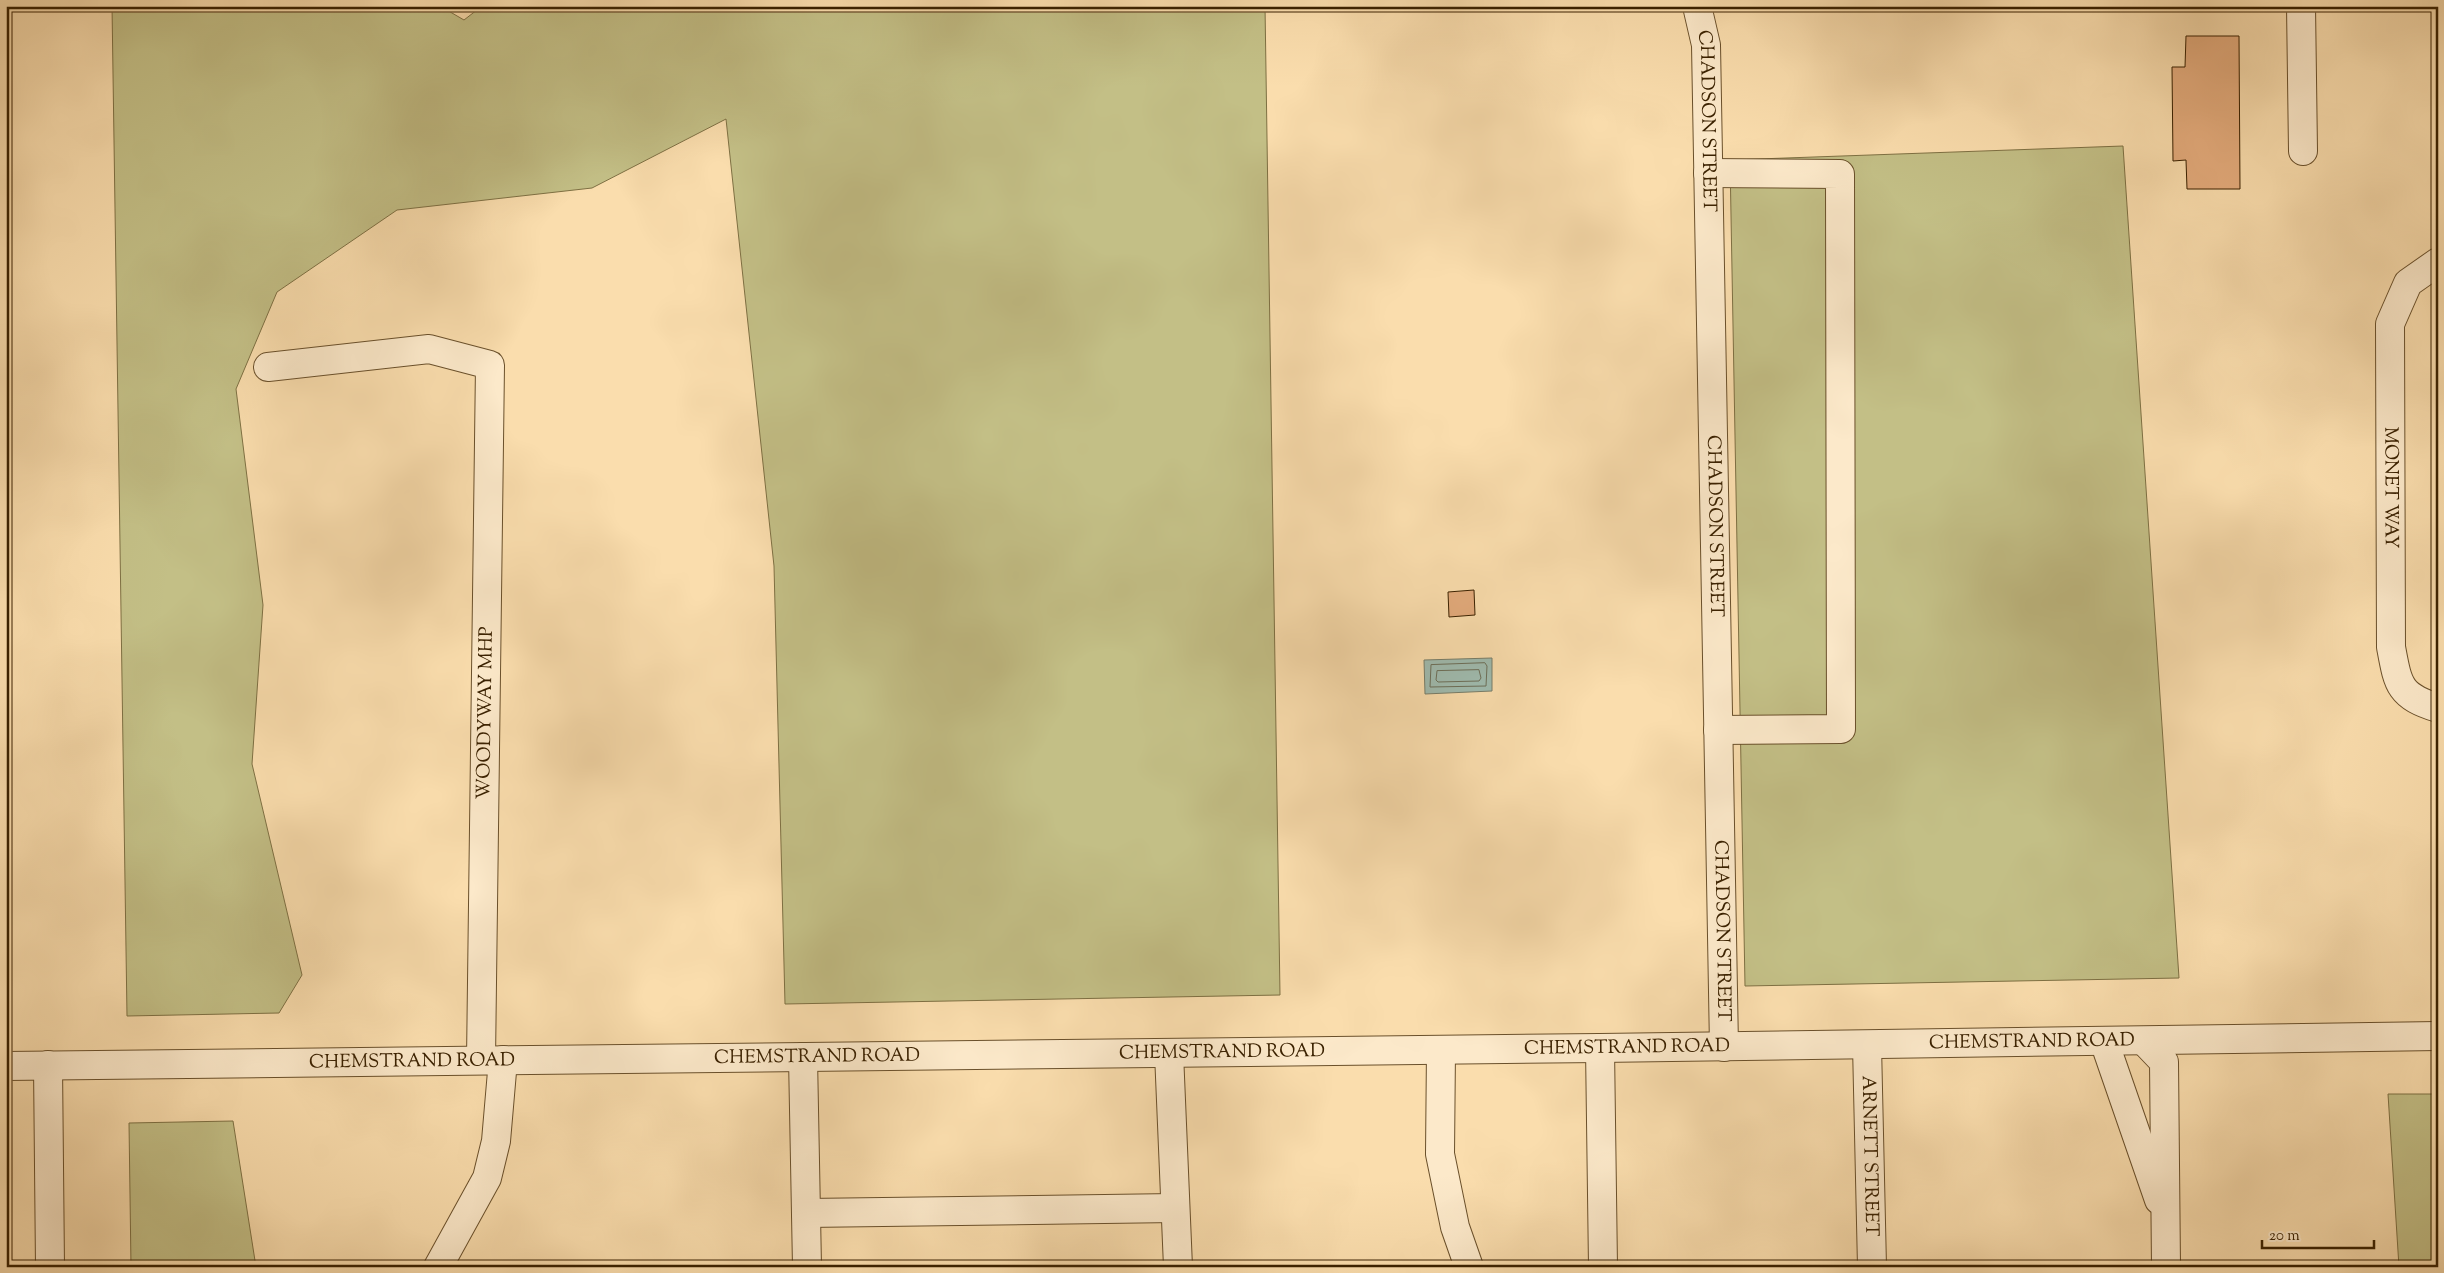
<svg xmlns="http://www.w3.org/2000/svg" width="2444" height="1273" font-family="'Sorts Mill Goudy',serif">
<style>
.green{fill:#c3bf86;stroke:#7e7043}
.water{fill:#9fbbaf;stroke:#777d69}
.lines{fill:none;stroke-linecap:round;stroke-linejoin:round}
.shore{stroke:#6c6e58;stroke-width:1}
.building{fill:#e3ab7c;stroke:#3a2100}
.minor-casing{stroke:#6a502b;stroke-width:30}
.minor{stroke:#fce9ca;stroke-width:28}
.labels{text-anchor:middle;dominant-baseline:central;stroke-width:4;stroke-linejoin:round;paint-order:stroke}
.street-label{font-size:19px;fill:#3a2100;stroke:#fce9ca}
</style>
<rect width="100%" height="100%" fill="#faddad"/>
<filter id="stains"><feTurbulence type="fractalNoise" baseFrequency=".004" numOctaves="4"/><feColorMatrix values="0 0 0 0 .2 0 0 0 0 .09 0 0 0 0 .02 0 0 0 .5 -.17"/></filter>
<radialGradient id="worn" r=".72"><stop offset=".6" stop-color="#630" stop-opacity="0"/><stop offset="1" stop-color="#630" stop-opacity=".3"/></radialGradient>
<!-- green -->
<g class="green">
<path d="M112,6H440L464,20L482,6H1265L1280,995L785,1004L774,566L726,119L592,188L397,210L277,292L236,389L263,605L252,764L302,975L279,1013L127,1016Z"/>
<path d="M2123,146L2179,978L1745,986L1730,160Z"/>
<path d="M2388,1094H2438V1267H2399Z"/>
<path d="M233,1121L256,1267H131L129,1123Z"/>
</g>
<!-- water -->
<path class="water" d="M1492,658V691L1425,694L1424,660Z"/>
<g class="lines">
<!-- shore -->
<g class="shore">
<path d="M1485,663L1487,666L1486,686L1430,687L1431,665Z"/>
<path d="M1479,670L1481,678L1479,681L1438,682L1436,680L1437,671Z"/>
</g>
</g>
<!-- building -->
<g class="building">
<path d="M2186,36H2239L2240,189H2187L2186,160L2173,161L2172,67H2185Z"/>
<path d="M1474,590L1475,615L1449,617L1448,592Z"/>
</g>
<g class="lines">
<!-- minor casing -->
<g class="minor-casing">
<g id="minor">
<path id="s1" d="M1697,6L1706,45L1724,1047"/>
<path d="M2301,6L2303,151"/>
<path d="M1708,173L1840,174L1841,729L1718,730"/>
<path id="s2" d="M2438,262L2408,283L2390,324L2391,647C2398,685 2399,696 2438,708"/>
<path d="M268,367L429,349L490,365L481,1060"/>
<path d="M2104,1041L2159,1200"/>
<path d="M2144,1041L2164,1062L2166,1267"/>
<path id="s3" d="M1867,1045L1872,1267"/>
<path d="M1600,1048L1603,1267"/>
<path d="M1441,1050L1440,1154L1455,1227L1469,1267"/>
<path d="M1169,1053L1178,1267"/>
<path d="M803,1057L807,1267"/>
<path d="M48,1065L50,1267"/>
<path id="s4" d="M6,1066L1600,1048L2438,1036"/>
<path d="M806,1213L1175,1208"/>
<path d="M438,1267L487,1178L496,1141L503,1060"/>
</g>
</g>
<!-- minor -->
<use href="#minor" class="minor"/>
</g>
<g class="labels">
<!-- street labels -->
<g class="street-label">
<text stroke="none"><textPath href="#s1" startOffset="116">CHADSON STREET</textPath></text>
<text stroke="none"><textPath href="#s2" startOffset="245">MONET WAY</textPath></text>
<text stroke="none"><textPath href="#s1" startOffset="521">CHADSON STREET</textPath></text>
<text transform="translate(486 713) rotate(-89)">WOODYWAY MHP</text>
<text stroke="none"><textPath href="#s1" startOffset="926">CHADSON STREET</textPath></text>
<text stroke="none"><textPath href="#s4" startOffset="2026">CHEMSTRAND ROAD</textPath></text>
<text stroke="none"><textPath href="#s4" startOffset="1621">CHEMSTRAND ROAD</textPath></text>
<text stroke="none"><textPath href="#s4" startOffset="1216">CHEMSTRAND ROAD</textPath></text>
<text stroke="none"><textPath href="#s4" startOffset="811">CHEMSTRAND ROAD</textPath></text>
<text stroke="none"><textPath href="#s4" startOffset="406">CHEMSTRAND ROAD</textPath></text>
<text stroke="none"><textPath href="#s3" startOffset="111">ARNETT STREET</textPath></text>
</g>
</g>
<!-- margin -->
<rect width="2444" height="1273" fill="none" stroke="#faddad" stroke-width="25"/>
<rect x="8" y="8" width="2429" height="1258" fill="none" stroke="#3a2100" stroke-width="2.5"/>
<rect x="12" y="12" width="2419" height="1248" fill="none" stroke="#3a2100"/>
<!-- scale -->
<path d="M2262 1240v8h112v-8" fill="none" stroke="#3a2100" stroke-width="2.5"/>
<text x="2269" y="1240" font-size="15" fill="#3a2100" stroke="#fce9ca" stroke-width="4" paint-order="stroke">20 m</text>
<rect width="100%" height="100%" filter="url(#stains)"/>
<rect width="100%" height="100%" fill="url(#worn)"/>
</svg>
